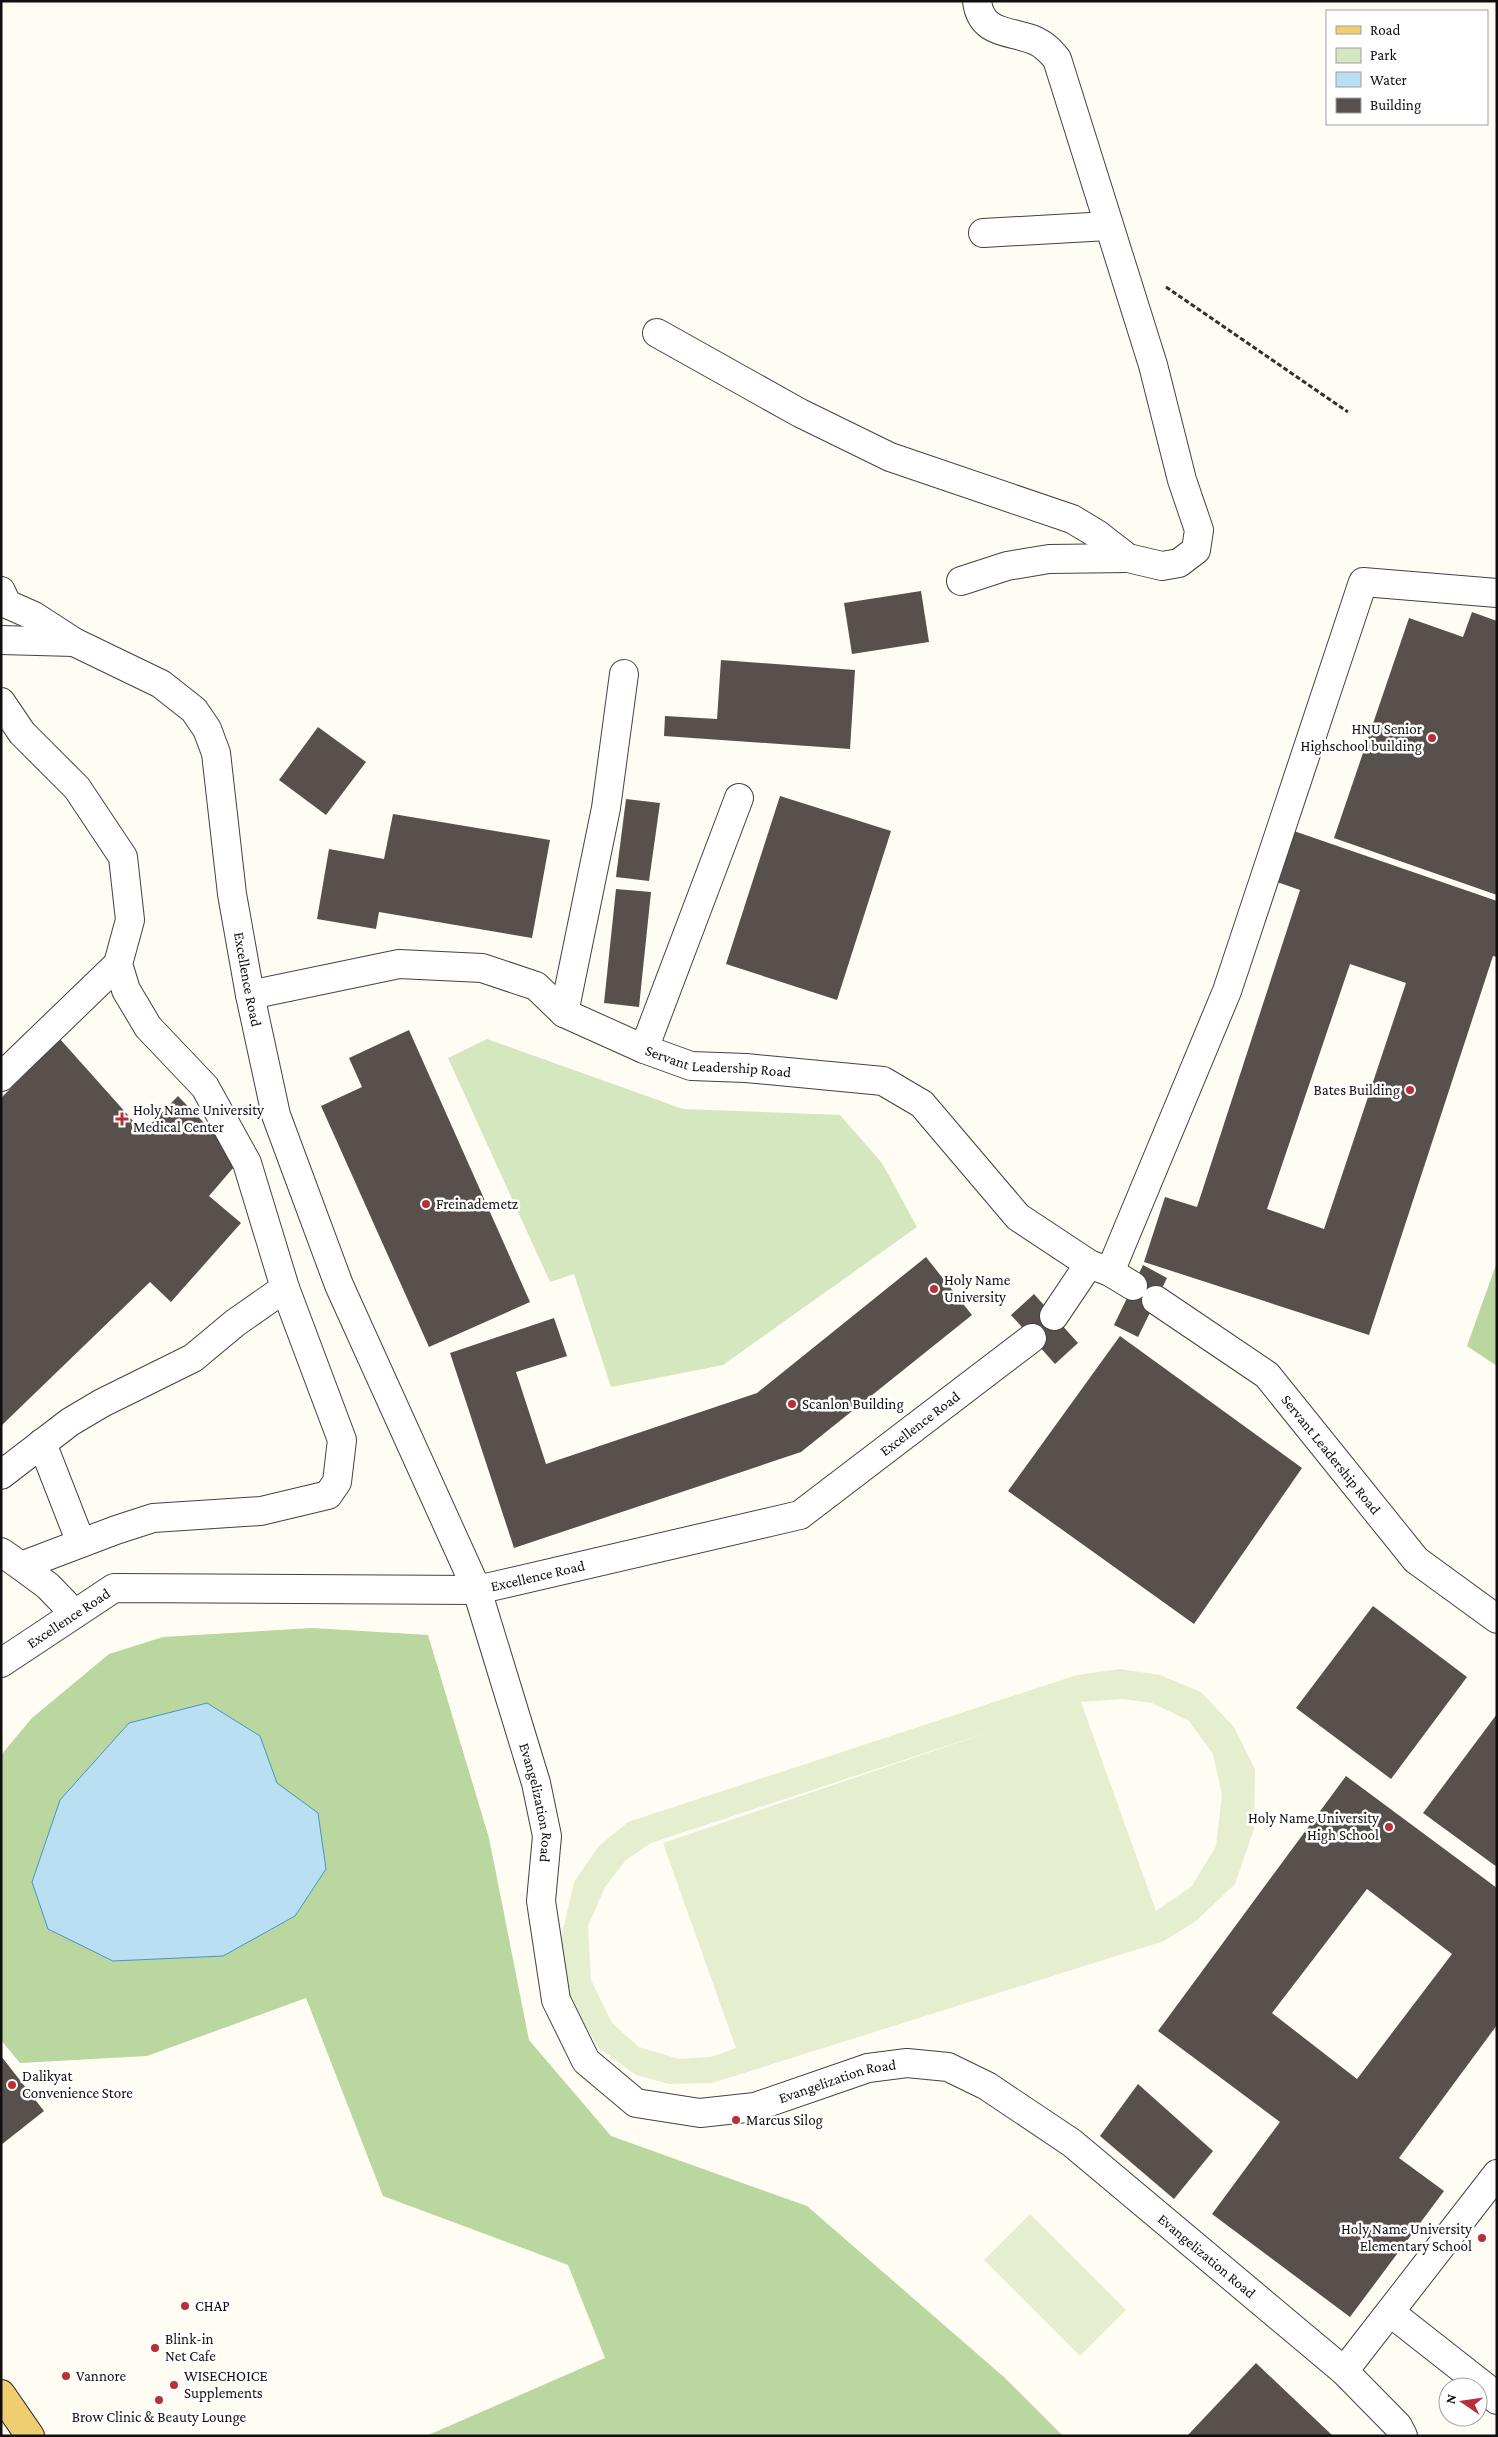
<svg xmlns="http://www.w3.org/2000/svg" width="1498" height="2437" font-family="'Crimson Pro',serif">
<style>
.green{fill:#d4e7be}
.forest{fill:#b9d79e}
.pitch{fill:#e5efcf;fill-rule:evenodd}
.water{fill:#badff3;stroke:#4696c5}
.building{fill:#58504c;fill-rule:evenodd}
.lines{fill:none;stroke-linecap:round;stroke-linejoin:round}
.minor-casing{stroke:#424242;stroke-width:30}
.major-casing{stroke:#202020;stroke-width:30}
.path{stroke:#313131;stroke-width:3;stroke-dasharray:5 2.5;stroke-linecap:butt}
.minor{stroke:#fff;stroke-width:28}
.major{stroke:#f0cd71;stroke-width:28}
.poi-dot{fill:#b82f3a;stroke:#fff;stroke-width:2}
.labels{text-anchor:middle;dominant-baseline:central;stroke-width:5;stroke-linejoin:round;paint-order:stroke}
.poi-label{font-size:15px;fill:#0f0f0f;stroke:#fff;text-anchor:start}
.street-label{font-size:15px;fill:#0f0f0f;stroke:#fff}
</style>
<rect width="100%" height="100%" fill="#fefcf3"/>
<!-- green -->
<path class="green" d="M487,1039L683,1109L840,1115L882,1163L917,1227L723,1365L611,1387L574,1274L550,1282L448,1058Z"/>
<!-- forest -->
<g class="forest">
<path d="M1497,1262V1366L1467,1346Z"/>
<path d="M312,1628L428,1635L489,1838L529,2040L611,2136L807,2206L1005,2378L1063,2436H426L605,2358L568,2265L383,2196L306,1998L147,2056L20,2063L1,2040V1755L32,1718L109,1654L163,1637Z"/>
</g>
<!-- pitch -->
<g class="pitch">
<path d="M1120,1669L1160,1675L1201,1692L1234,1727L1255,1769L1254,1829L1235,1884L1196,1921L1164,1941L712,2083L669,2084L636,2075L599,2048L566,1995L561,1939L574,1882L599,1846L628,1822L1077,1675ZM1123,1699L1152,1703L1189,1721L1213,1754L1222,1795L1216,1846L1192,1886L1156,1911L1081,1702ZM1001,1728L663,1843L736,2048L711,2057L679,2059L639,2047L612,2023L591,1980L588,1926L605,1887L626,1860L651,1843Z"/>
<path d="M1030,2214L1126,2310L1080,2356L984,2260Z"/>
</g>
<!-- water -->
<path class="water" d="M207,1703L260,1736L277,1783L318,1813L326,1869L295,1916L223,1956L113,1961L48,1929L32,1882L60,1800L129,1723Z"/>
<!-- building -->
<g class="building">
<path d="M921,591L929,642L852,654L844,603Z"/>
<path d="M1472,612L1497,621V895L1334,838L1409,618L1463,637Z"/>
<path d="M721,660L855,670L850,749L664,736L665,716L717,719Z"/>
<path d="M318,727L366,762L326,815L279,780Z"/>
<path d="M780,796L891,831L837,1000L726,964Z"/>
<path d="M626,799L660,803L649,881L616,877Z"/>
<path d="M393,814L550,840L532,938L379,912L376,929L317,919L329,849L384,859Z"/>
<path d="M1291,830L1497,901V957L1493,956L1369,1335L1144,1262L1165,1197L1197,1207L1300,890L1277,882ZM1350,964L1406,983L1324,1229L1267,1209Z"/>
<path d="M616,889L651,892L639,1007L604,1003Z"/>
<path d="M409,1030L530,1302L429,1347L321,1106L362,1087L349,1058Z"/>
<path d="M60,1039L143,1132L178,1096L240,1160L209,1196L241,1223L171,1302L150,1282L1,1426V1098Z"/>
<path d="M926,1257L972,1315L801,1452L514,1548L450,1353L554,1318L567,1356L516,1372L546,1464L757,1393Z"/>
<path d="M1143,1265L1167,1278L1138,1337L1114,1325Z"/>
<path d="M1034,1294L1078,1343L1055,1364L1011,1315Z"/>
<path d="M1120,1336L1302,1468L1194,1624L1008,1491Z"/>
<path d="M1373,1606L1467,1677L1391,1779L1296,1708Z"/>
<path d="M1497,1714V1867L1423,1813Z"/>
<path d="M1346,1776L1497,1888V2025L1399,2158L1444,2191L1350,2317L1212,2214L1280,2122L1158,2031ZM1367,1889L1452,1954L1357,2079L1272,2013Z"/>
<path d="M1,2056L44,2111L1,2145Z"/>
<path d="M1138,2084L1213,2151L1174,2199L1100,2136Z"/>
<path d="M1256,2363L1333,2436H1187Z"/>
</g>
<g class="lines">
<!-- minor casing -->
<g class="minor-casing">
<g id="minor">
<path d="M983,233L1108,226"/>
<path d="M657,333L800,413L890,457L1072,519L1097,534L1128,558L1162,566L1179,563L1196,550L1199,530L1182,480L1153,365L1057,59C1051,52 1045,45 1036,41C1012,30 981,36 977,1"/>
<path d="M961,581L1007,566L1049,559L1128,558"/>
<path d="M1,591L7,604L34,616L74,642"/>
<path id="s1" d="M1,640L74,642L161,684L194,710L207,729L216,753L232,894L250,995L276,1115L339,1285L477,1590L536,1783L547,1836L541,1901L556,2000L586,2061L636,2103L700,2113L755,2107L868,2068L907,2063L948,2067L987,2086L1072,2143L1344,2371L1398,2426L1403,2436"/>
<path d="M1,702L22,733L77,788L123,857L130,920L118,964L126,990L148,1027L205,1087L247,1163L285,1288L342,1440L337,1482L328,1495L261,1511L153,1518L116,1530L21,1566L1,1552"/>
<path id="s2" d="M250,995L399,964L482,968L536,986L564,1013L644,1049L691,1066L746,1068L883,1081L922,1104L1018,1217L1089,1264L1110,1272L1133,1286"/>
<path d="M564,1013L606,808L624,674"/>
<path d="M644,1049L739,798"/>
<path d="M1,1077L118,964"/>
<path d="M1110,1272L1227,991L1363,582L1497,593"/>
<path id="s3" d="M1156,1300L1267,1375L1416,1560L1497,1619"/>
<path d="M1054,1316L1089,1264"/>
<path d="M42,1443L81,1543"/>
<path d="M1,1475L70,1422L102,1403L193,1358L235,1323L285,1288"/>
<path d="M21,1566L48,1586L74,1613"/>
<path id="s4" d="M1,1663L114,1588L477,1590L800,1515L1032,1338"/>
<path d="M1391,2313L1494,2394L1497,2400"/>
<path d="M1344,2371L1497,2174"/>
</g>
</g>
<!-- major casing -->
<g class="major-casing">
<path id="major" d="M1,2394L30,2436"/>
</g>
<!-- path -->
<path class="path" d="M1166,287L1348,412"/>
<!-- minor -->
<use href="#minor" class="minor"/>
<!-- major -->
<use href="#major" class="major"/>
</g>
<!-- markers -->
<g class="poi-dot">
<circle cx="1432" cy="738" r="5"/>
<circle cx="1410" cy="1090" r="5"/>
<path d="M119.5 1111.5h5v5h5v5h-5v5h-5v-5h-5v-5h5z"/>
<circle cx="426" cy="1204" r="5"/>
<circle cx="934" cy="1289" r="5"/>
<circle cx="792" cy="1404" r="5"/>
<circle cx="1389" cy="1827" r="5"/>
<circle cx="12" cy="2085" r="5"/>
<circle cx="736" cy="2120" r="5"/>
<circle cx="1482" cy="2238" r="5"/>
<circle cx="185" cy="2306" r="5"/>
<circle cx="155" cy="2348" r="5"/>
<circle cx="66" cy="2376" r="5"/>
<circle cx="174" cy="2385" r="5"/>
<circle cx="159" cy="2400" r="5"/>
</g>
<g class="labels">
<!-- poi labels -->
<g class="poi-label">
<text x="1422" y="729" text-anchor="end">HNU Senior<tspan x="1422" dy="17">Highschool building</tspan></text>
<text x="1400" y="1090" text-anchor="end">Bates Building</text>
<text x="133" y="1110">Holy Name University<tspan x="133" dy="17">Medical Center</tspan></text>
<text x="436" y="1204">Freinademetz</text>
<text x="944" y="1280">Holy Name<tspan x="944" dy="17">University</tspan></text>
<text x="802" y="1404">Scanlon Building</text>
<text x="1379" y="1818" text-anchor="end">Holy Name University<tspan x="1379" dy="17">High School</tspan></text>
<text x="22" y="2076">Dalikyat<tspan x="22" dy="17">Convenience Store</tspan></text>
<text x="746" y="2120">Marcus Silog</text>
<text x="1472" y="2229" text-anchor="end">Holy Name University<tspan x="1472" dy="17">Elementary School</tspan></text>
<text x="195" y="2306">CHAP</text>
<text x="165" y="2339">Blink-in<tspan x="165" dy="17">Net Cafe</tspan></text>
<text x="76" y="2376">Vannore</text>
<text x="184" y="2376">WISECHOICE<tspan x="184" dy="17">Supplements</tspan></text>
<text x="159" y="2417" text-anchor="middle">Brow Clinic &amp; Beauty Lounge</text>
</g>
<!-- street labels -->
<g class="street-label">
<text stroke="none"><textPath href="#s1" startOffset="489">Excellence Road</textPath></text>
<text stroke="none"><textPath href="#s2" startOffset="495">Servant Leadership Road</textPath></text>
<text stroke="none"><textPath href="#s4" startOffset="981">Excellence Road</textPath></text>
<text stroke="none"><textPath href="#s3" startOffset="236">Servant Leadership Road</textPath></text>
<text stroke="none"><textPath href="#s4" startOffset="561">Excellence Road</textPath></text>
<text stroke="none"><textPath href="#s4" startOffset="81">Excellence Road</textPath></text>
<text stroke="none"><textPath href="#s1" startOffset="1365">Evangelization Road</textPath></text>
<text stroke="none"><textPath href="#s1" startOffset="1905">Evangelization Road</textPath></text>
<text stroke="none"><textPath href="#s1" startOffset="2340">Evangelization Road</textPath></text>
</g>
</g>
<!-- border -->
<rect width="1498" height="2437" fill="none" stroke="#0f0f0f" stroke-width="5"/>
<!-- legend -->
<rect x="1326" y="10" width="162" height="115" fill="#ffffff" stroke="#9f9f9f"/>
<rect x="1336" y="26" width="25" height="8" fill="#f0cd71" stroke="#9f9f9f"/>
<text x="1370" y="35" font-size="15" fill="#0f0f0f">Road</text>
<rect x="1336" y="48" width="25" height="15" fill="#d4e7be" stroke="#9f9f9f"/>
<text x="1370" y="60" font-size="15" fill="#0f0f0f">Park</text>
<rect x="1336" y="72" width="25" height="15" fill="#badff3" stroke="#9f9f9f"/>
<text x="1370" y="85" font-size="15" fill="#0f0f0f">Water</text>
<rect x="1336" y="98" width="25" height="15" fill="#58504c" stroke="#9f9f9f"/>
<text x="1370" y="110" font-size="15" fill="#0f0f0f">Building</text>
<!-- north arrow -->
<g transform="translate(1463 2402) rotate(283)"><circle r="24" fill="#ffffff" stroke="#9f9f9f"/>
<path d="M0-4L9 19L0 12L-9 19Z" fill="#b82f3a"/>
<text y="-8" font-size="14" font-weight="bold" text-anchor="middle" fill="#0f0f0f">N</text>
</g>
</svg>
